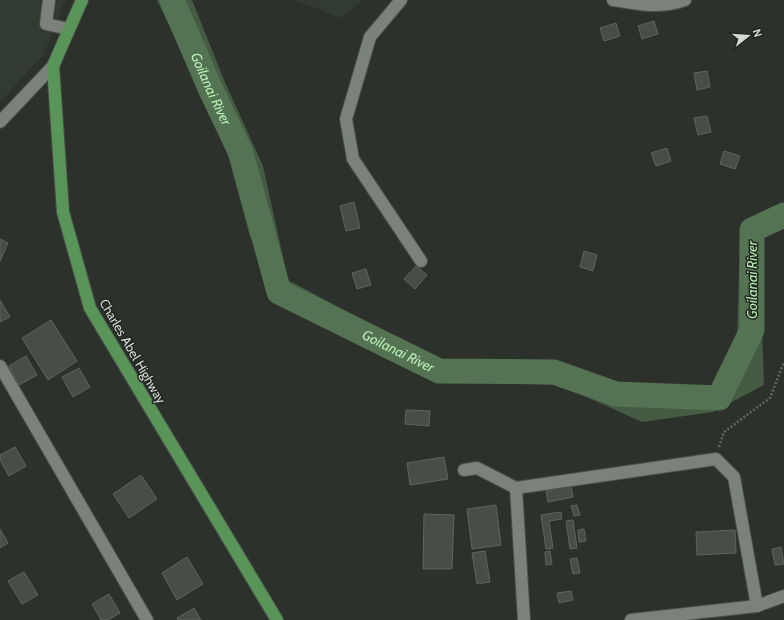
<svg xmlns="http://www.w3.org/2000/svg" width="784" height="620" font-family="Cabin,sans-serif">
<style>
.built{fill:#323b31}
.green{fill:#455b44}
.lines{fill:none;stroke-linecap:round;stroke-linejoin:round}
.river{stroke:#547352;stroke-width:25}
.building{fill:#484d47;stroke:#5f645e}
.minor-casing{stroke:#4a4f4a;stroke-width:14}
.major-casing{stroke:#4a4f4a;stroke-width:14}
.path{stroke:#636863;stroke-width:2.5;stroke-dasharray:2 2;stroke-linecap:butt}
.minor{stroke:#7b817b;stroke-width:12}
.major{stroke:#599558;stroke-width:12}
.labels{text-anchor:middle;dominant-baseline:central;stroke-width:3;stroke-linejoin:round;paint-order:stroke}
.street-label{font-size:13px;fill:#d6d9d6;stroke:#222722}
.water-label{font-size:14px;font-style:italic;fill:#b9edb5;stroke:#222722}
</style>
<rect width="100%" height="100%" fill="#2c312c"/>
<!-- built -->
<g class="built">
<path d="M0,0H65L43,56L0,102Z"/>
<path d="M294,0H363L341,18Z"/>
</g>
<!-- green -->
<path class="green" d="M157,0H192L224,80L263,166L288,280L441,362L555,363L618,383L712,390L737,340L740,237L764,238L762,329L764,385L713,412L642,422L560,385L443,381L274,303L249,233L227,152L197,84Z"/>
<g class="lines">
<!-- river -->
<path class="river" id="s1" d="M172,0L210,88L241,153L279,292L439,371L554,372L616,394L719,398L752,330V230L784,215"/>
</g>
<!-- building -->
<g class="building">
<path d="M654,21L658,34L642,39L638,26Z"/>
<path d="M616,23L620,36L604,41L600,28Z"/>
<path d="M707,71L710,87L697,90L694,73Z"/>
<path d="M707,116L711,132L698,135L694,118Z"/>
<path d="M667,148L671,161L656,166L651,153Z"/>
<path d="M724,151L740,156L735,169L720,164Z"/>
<path d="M354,202L360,228L346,231L340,206Z"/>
<path d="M0,239L8,243L0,261Z"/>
<path d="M584,251L597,255L593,271L580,267Z"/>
<path d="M416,266L427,275L415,289L404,279Z"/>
<path d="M366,269L371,285L357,289L352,273Z"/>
<path d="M0,300L10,317L0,322Z"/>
<path d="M51,320L77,361L48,380L22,338Z"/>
<path d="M26,356L37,375L19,385L9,366Z"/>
<path d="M79,368L90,387L73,397L62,377Z"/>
<path d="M406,410L430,411L429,426L405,424Z"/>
<path d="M15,447L26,466L9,476L0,460V455Z"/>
<path d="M444,457L448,479L410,485L407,463Z"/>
<path d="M141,475L157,499L129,518L113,494Z"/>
<path d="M571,486L573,497L548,502L546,491Z"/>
<path d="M496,505L501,545L472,549L467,509Z"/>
<path d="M577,505L580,515L574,516L571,506Z"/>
<path d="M561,512L562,519L549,521L553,548L546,549L541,515Z"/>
<path d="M424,514L454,515L452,569H423Z"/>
<path d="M573,520L577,548L570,549L566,521Z"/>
<path d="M0,529L8,543L0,548Z"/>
<path d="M584,529L586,541L579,542L578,530Z"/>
<path d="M735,530L736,553L697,555L696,532Z"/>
<path d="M781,547L784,564L775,565L772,549Z"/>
<path d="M485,551L490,582L477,584L472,553Z"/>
<path d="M550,551L552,564L546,565L545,552Z"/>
<path d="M187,557L203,584L177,600L162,573Z"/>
<path d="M577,558L580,573L573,574L570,559Z"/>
<path d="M24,572L38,595L22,604L8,581Z"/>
<path d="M571,591L573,600L559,603L557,593Z"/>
<path d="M109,594L120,613L108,620H101L92,604Z"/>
<path d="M194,608L201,620H178L177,618Z"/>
</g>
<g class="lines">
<!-- minor casing -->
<g class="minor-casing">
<g id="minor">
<path d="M49,0L46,24L69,29"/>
<path d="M401,0L370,37L346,119L353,159L421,261"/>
<path d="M613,0C636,4 662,9 685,0"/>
<path d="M0,122L53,66"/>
<path d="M0,366L147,620"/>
<path d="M464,470L477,468L516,488"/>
<path d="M524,620L516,488L716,459L734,477L757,606"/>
<path d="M631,620L757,606L784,596"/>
</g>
</g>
<!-- major casing -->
<g class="major-casing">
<path id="major" d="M82,0L53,66L63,212L90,308L277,620"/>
</g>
<!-- path -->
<path class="path" d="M719,447L724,432L770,398L784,362"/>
<!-- minor -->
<use href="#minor" class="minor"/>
<!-- major -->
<use href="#major" class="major"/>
</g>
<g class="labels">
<!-- street labels -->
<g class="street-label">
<text transform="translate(133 351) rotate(60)">Charles Abel Highway</text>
</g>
<!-- water labels -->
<g class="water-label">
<text stroke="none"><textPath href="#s1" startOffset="97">Goilanai River</textPath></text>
<text transform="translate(752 280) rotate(-90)">Goilanai River</text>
<text stroke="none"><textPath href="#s1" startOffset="445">Goilanai River</textPath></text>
</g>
</g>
<!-- north arrow -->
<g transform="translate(748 36) rotate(73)" stroke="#222722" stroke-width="3" paint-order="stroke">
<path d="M0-3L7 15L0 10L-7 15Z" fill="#d6d9d6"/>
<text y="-6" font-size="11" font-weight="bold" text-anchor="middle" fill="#d6d9d6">N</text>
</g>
</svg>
